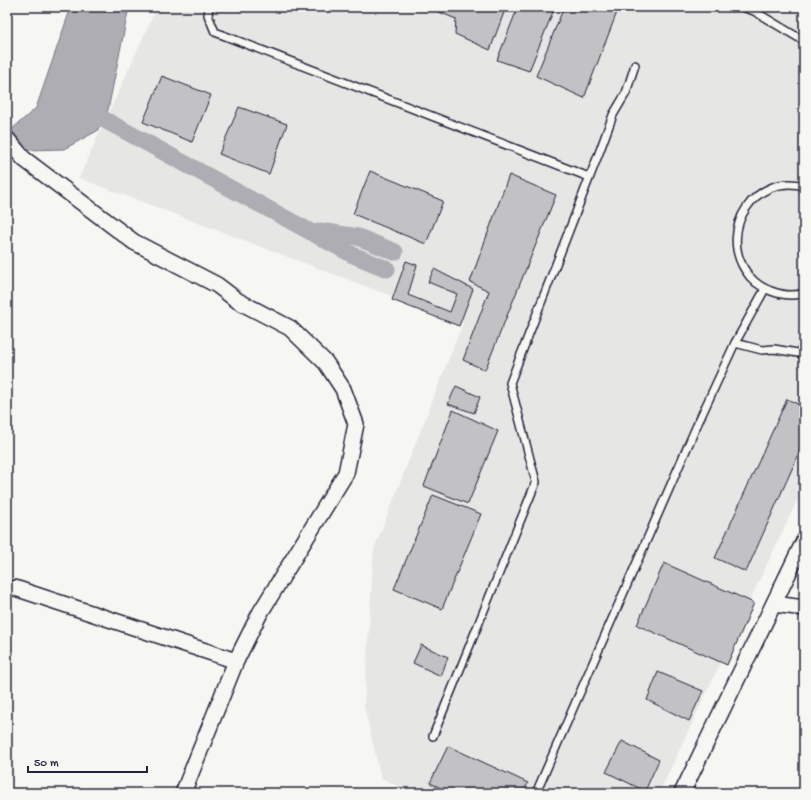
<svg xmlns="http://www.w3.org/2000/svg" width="811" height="800" font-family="'Gochi Hand',sans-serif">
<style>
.built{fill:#e6e6e4}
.water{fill:#adadb3;stroke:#757583}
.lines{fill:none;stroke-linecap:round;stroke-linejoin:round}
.canal{stroke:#adadb3;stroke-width:17}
.building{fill:#c2c2c4;stroke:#22223b}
.lane-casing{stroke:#22223b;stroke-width:10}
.street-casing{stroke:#22223b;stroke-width:18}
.lane{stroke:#f6f6f2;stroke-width:7}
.street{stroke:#f6f6f2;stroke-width:15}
</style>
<rect width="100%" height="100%" fill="#f6f6f2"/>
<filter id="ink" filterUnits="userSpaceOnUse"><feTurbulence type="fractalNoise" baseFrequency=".025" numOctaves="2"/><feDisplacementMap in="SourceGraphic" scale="8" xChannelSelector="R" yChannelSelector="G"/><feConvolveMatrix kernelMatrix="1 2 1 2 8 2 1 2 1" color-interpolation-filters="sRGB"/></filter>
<g filter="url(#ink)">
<!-- built -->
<path class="built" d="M157,7H804V486L659,793H412L381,778L364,706L374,549L463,323L79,178Z"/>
<!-- water -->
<path class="water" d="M71,7H129L108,110L97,131L64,149L29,150L11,130L36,108Z"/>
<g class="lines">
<!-- canal -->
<g class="canal">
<path d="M103,119L353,255L387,269"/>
<path d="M320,231L358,237L395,252"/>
</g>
</g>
<!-- building -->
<g class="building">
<path d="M427,7H506L490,50L455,34L456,19Z"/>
<path d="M518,7H555L529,71L497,60Z"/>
<path d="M564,7H619L584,98L536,76Z"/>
<path d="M162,76L211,95L192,142L143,122Z"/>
<path d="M239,107L287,124L269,174L219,154Z"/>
<path d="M370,171L443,201L426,244L353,214Z"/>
<path d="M509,175L556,195L485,370L463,360L489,291L470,282Z"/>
<path d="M406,261L417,265L408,295L450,312L457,294L428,282L434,269L473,289L459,326L392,300Z"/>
<path d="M456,386L480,397L474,413L448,404Z"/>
<path d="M787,399L804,407V442L746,572L715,558Z"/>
<path d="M453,410L498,431L468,504L424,486Z"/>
<path d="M433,495L481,514L442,609L394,589Z"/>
<path d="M664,563L754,603L727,665L637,625Z"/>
<path d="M421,645L448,657L441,676L413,663Z"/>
<path d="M658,672L703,691L689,721L647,700Z"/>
<path d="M622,741L659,760L645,791L606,772Z"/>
<path d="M448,746L528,783L523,793H452L430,783Z"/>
</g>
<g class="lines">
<!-- lane casing -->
<g class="lane-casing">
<g id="lane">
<path d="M209,7L208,15L215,32L589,177"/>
<path d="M742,7L754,11L804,41"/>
<path d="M804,186C755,173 719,229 745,270C751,280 760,287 771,291C782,295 793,297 804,293"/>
<path d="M735,343L762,350L774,349L804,354"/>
<path d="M433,736L536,482L510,383L599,153L613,115L626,93L635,65"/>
<path d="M536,793L697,425L735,343L765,289"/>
</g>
</g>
<!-- street casing -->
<g class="street-casing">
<g id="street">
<path d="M7,139L24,159L134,242L217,285L238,301L290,328L326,363L343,389L356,424L346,473L260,613L236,661L183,793"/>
<path d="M15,588L236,661"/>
<path d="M774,604L804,608"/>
<path d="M682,793L804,541"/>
</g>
</g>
<!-- lane -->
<use href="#lane" class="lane"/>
<!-- street -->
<use href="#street" class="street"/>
</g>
</g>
<!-- margin -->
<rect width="811" height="800" fill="none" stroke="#f6f6f2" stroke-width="24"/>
<rect x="12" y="12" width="787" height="776" fill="none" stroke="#22223b" stroke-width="1.5" filter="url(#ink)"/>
<!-- scale -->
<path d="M28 766v6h119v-6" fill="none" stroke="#22223b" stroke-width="2"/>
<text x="34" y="766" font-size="12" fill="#22223b" stroke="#f6f6f2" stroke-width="3" paint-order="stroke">50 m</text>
</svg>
